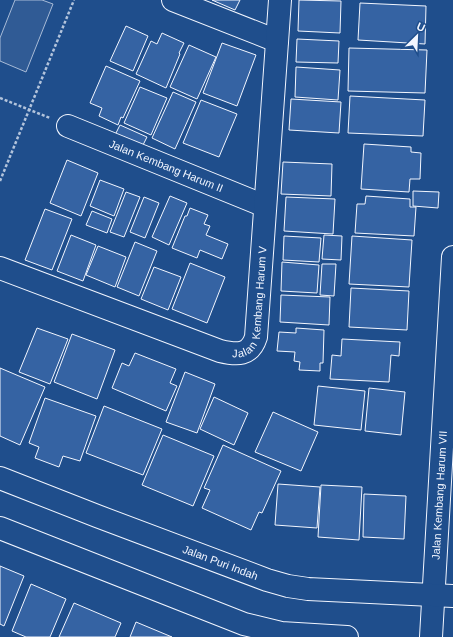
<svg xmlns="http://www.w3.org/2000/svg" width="453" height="637" font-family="Helvetica,sans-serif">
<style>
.green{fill:#305b95;stroke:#a8bbd7}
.building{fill:#3563a3;stroke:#f2f6ff}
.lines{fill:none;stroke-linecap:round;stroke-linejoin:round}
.minor-casing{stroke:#f2f6ff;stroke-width:24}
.major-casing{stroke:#f2f6ff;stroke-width:24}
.path{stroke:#b3c4dc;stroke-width:2.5;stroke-dasharray:3 2;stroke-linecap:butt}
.minor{stroke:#1f4e8c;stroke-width:22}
.major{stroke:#1f4e8c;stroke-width:22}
.labels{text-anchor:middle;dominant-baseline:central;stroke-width:3;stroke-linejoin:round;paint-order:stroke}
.street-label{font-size:11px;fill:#f2f6ff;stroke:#1f4e8c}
</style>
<rect width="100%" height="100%" fill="#1f4e8c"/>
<!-- green -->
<path class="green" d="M15,0H42L53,4L26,72L0,61V38Z"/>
<!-- building -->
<g class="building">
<path d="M212,0H240L235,10Z"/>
<path d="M299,0L341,1L340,33L298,31Z"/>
<path d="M360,3L426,6L425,44L358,40Z"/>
<path d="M126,26L148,36L133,71L110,61Z"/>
<path d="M162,33L184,43L179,53L180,54L166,88L136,74L151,41L157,44Z"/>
<path d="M297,39L339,41L338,63L296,62Z"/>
<path d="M222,43L256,55L237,106L203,93Z"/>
<path d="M189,45L216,57L197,99L170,87Z"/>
<path d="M349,48L427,50L425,93L348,91Z"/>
<path d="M106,66L140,81L123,118L121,117L118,125L99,116L102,108L90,103Z"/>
<path d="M296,67L340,70L338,100L295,97Z"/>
<path d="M140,87L167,98L151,135L124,123Z"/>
<path d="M173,92L196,102L175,149L152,138Z"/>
<path d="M350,96L425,100L423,136L348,133Z"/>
<path d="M291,99L341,102L339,133L289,130Z"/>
<path d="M201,100L237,114L219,157L183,143Z"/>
<path d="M120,125L147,137L141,149L114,137Z"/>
<path d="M364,144L411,147V152L421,153L420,179H410L409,192L361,189Z"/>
<path d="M67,160L98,173L81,216L50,203Z"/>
<path d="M283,162L332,164L331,196L281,194Z"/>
<path d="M100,180L124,189L114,216L90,206Z"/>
<path d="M413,191L439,192L438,208L413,206Z"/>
<path d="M126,192L140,197L124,237L110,232Z"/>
<path d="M170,196L187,203L169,245L152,237Z"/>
<path d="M366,196L410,199V207H416L414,236L355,233L357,204H365Z"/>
<path d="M144,197L159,203L145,238L130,232Z"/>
<path d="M286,197L335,199L333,234L284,231Z"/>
<path d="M190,208L208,215L204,224L210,226L206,235L228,244L222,259L200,250L197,258L172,248L185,216H187Z"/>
<path d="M45,209L72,219L52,270L25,260Z"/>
<path d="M92,211L112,219L107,233L86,225Z"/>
<path d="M71,235L96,245L83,281L57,271Z"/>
<path d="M324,235L342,236L341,260L322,259Z"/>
<path d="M284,236L321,238L319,262L283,260Z"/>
<path d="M352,236L412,240L409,287L349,284Z"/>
<path d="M135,242L157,251L139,296L117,287Z"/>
<path d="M98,246L126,257L115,287L86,275Z"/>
<path d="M282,262L319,265L317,293L281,291Z"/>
<path d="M190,263L225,277L207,323L172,309Z"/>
<path d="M322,264H336L334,296L320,295Z"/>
<path d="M154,267L181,277L168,310L141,299Z"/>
<path d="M351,288L409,291L407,330L349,327Z"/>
<path d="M281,295L330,297L329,325L280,322Z"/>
<path d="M37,328L68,339L50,384L19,372Z"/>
<path d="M296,328L324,330L323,363H320V371L299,370L300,362L294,361L295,352L277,351L279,332L296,333Z"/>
<path d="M72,334L115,350L97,399L54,382Z"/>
<path d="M342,339L400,342L399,356L391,355L389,382L330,379L332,355L341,356Z"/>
<path d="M135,353L176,369L170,383L177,386L166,411L112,388L122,363L129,366Z"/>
<path d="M0,368L45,387L20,445L0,436Z"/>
<path d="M185,372L215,384L197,433L166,422Z"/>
<path d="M318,386L365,391L361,430L314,425Z"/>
<path d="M369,388L405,392L401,435L365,431Z"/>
<path d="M214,397L248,413L234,445L200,429Z"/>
<path d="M45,398L96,416L80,461L63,456L59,467L35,458L39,447L29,443Z"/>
<path d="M104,406L162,429L143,475L86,453Z"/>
<path d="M273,412L318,432L301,471L255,452Z"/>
<path d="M163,435L214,456L193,506L142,485Z"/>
<path d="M223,445L281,471L262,513L259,512L251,530L202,508L210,490L204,488Z"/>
<path d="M278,484L320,487L317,528L275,525Z"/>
<path d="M321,485L362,487L359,540L318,537Z"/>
<path d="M364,494L406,496L404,539L363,537Z"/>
<path d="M0,566L24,576L4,626L0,624Z"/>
<path d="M31,584L66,599L50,637H26L12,631Z"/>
<path d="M74,603L121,623L115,637H59Z"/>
<path d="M136,622L172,637H130Z"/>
</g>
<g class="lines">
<!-- minor casing -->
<g class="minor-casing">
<g id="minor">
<path d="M173,0L277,41"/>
<path id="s1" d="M68,126L265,206"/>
<path id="s2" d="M0,268L220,351C237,355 250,356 256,337L280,0"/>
<path id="s3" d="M431,637L453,257"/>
</g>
</g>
<!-- major casing -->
<g class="major-casing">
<g id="major">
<path id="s4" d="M0,478L97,516L267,580L288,586L308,589L453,596"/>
<path d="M0,528L244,624L281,633L347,637"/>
</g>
</g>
<!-- path -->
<g class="path">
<path d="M0,98L50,118"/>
<path d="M0,181L74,0"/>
</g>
<!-- minor -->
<use href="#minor" class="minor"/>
<!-- major -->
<use href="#major" class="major"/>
</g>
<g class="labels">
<!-- street labels -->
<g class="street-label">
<text stroke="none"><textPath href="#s1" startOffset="106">Jalan Kembang Harum II</textPath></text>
<text stroke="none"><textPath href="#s2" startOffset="309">Jalan Kembang Harum V</textPath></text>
<text stroke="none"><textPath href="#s3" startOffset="142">Jalan Kembang Harum VII</textPath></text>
<text stroke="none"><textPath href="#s4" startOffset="236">Jalan Puri Indah</textPath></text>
</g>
</g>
<!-- north arrow -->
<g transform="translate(417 36) rotate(24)" stroke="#1f4e8c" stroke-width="3" paint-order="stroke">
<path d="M0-3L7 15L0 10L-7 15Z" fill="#f2f6ff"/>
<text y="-6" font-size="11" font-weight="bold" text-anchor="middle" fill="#f2f6ff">U</text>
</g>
</svg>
